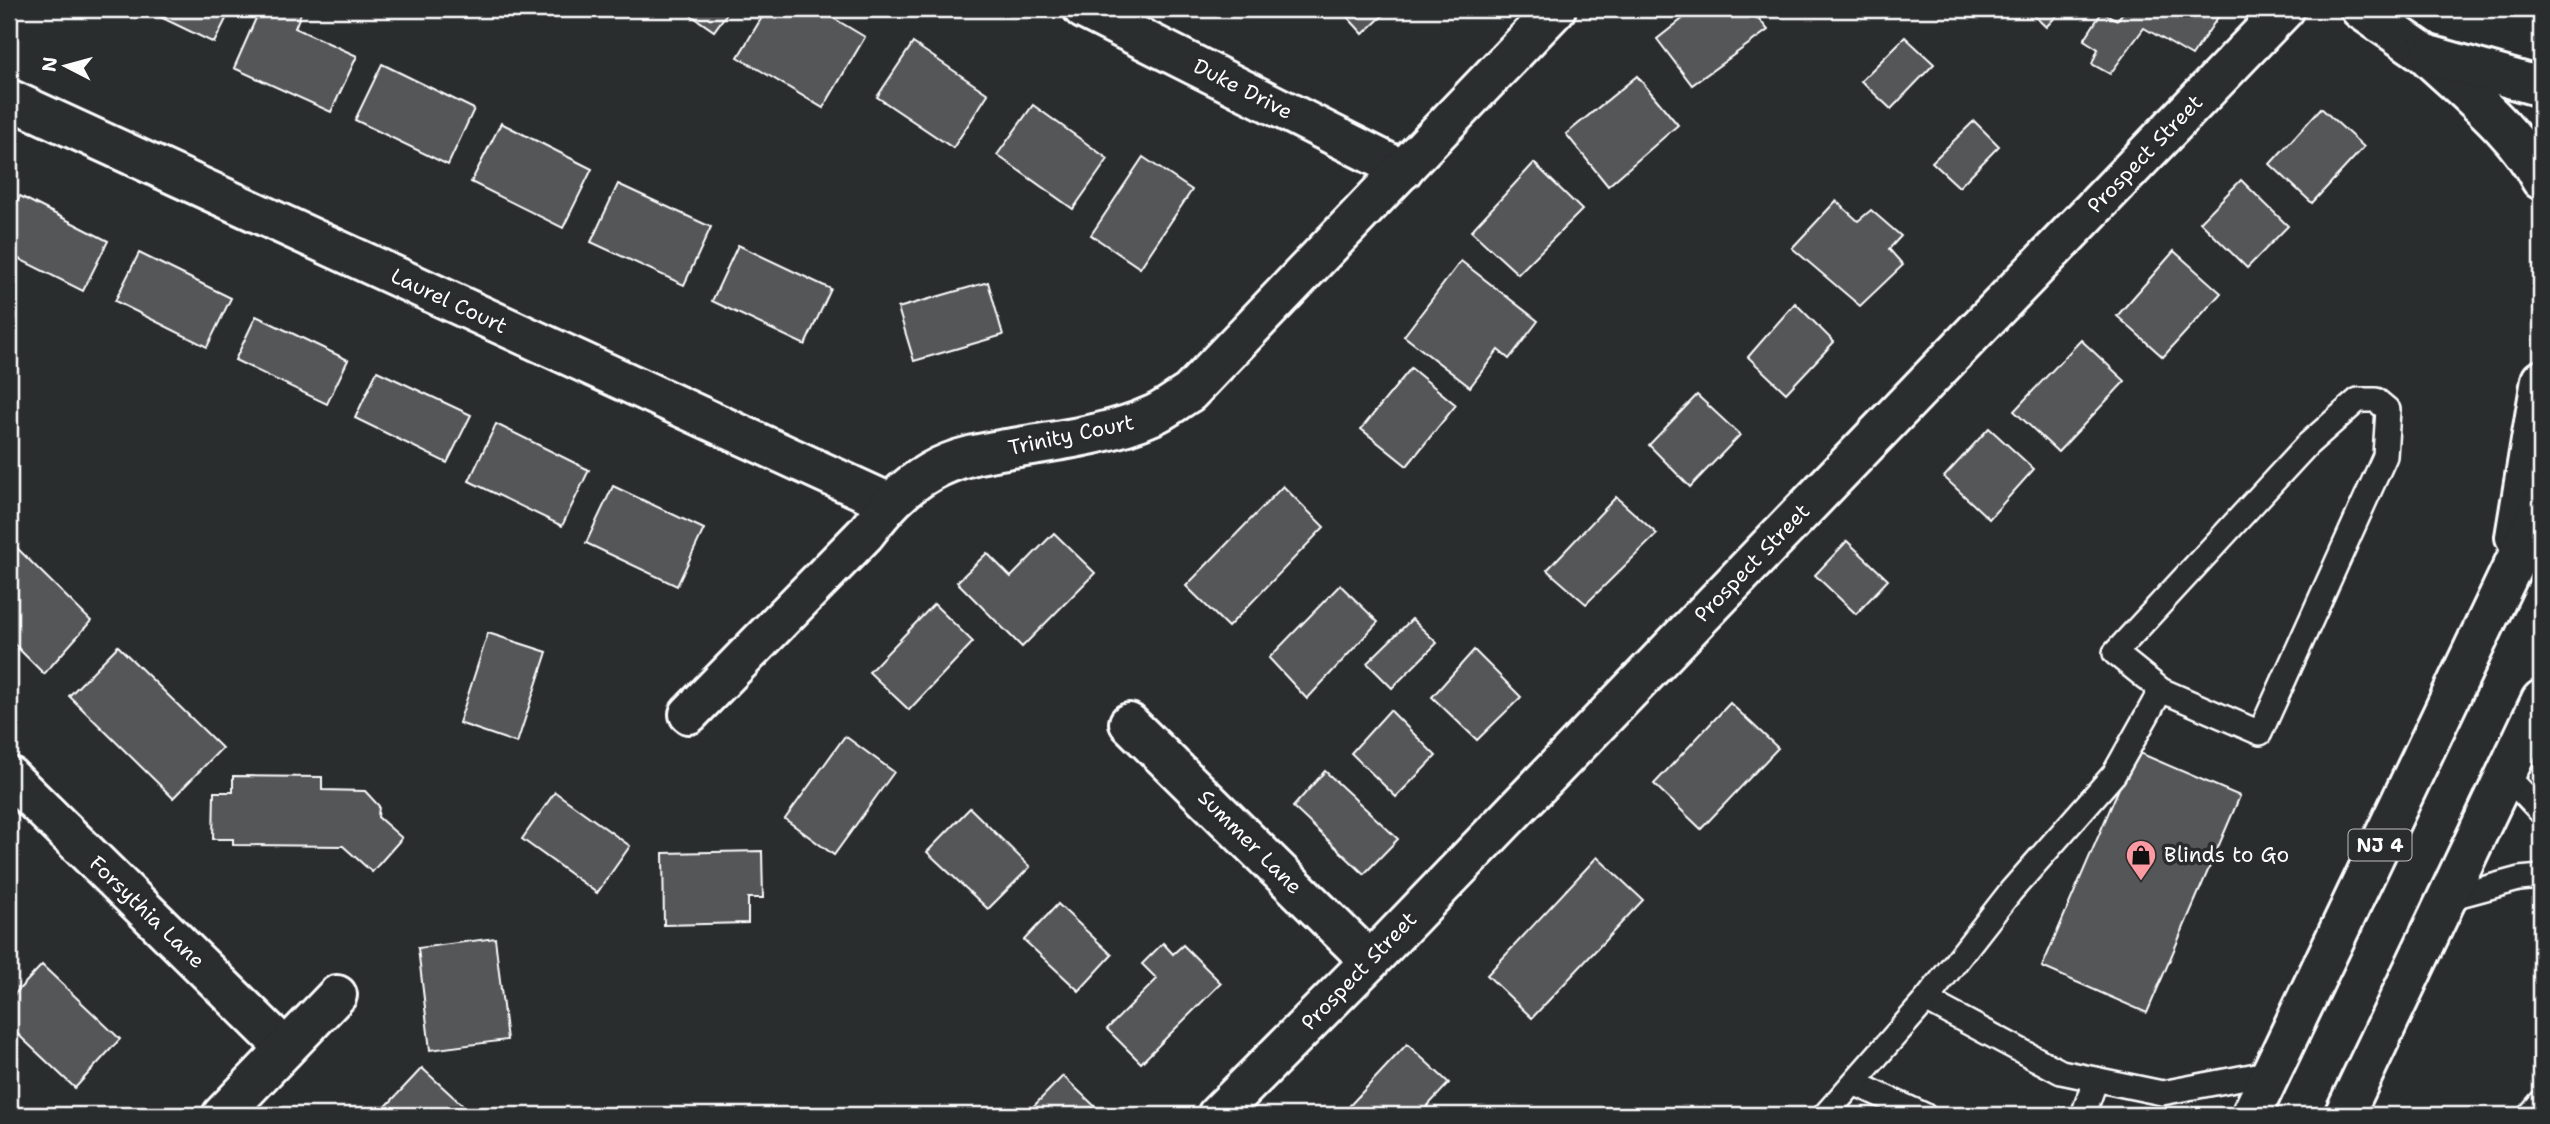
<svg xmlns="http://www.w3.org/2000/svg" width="2550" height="1124" font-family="'Shantell Sans',sans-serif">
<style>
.building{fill:#555758;stroke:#fff;stroke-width:2}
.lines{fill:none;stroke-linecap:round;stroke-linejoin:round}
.lane-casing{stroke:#fff;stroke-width:28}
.street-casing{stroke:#fff;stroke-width:44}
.secondary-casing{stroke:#fff;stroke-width:44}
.highway-casing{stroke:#fff;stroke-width:44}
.lane{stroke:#2a2d2e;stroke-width:23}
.street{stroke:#2a2d2e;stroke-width:38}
.secondary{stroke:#2a2d2e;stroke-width:38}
.highway{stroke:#2a2d2e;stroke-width:38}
.labels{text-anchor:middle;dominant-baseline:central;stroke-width:7;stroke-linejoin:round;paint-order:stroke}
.shield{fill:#2a2d2e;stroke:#bfc0c0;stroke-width:2}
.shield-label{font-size:19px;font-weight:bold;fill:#fff}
.street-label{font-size:21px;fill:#fff;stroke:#2a2d2e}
.poi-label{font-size:21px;fill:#fff;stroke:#2a2d2e;text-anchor:start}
</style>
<rect width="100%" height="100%" fill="#2a2d2e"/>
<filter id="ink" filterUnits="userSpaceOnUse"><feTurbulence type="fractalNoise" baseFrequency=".0143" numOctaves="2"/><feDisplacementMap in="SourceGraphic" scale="14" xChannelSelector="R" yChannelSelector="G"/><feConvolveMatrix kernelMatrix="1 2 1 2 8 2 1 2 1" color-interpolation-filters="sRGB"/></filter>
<g filter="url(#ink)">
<!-- building -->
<g class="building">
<path d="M144,9H231L214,43Z"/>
<path d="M260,9H291L301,13L295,28L357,56L331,112L234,68Z"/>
<path d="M682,9H730L714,31Z"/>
<path d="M767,9H818L865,37L823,108L738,57Z"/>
<path d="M1340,9H1390L1363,34Z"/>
<path d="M1695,9H1751L1768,30L1692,85L1657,39Z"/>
<path d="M2027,9H2063L2046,27Z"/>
<path d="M2126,9H2219L2222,11L2192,56L2144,28L2110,74L2092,64L2098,49L2084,40L2102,12L2117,20Z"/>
<path d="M1905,37L1934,64L1891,109L1861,81Z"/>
<path d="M913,43L988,94L953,148L877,97Z"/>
<path d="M382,64L474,109L448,165L355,120Z"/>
<path d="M1637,76L1678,125L1608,186L1566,134Z"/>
<path d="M1033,105L1108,159L1073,209L997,155Z"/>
<path d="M2321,108L2364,147L2312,203L2270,164Z"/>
<path d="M1974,121L1999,146L1959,187L1932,162Z"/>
<path d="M501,123L592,169L563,228L471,182Z"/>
<path d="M1143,157L1192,190L1140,268L1091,235Z"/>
<path d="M1534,163L1582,210L1518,274L1471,231Z"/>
<path d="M2241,180L2288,226L2247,268L2200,222Z"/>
<path d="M618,184L711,227L684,285L591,242Z"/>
<path d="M20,196L108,241L83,291L9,254V218Z"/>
<path d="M1836,201L1858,221L1871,210L1901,236L1889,249L1903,265L1860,306L1792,248Z"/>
<path d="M738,245L831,289L805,345L712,301Z"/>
<path d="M2174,251L2221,293L2163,357L2117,316Z"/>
<path d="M139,253L231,298L207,347L115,301Z"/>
<path d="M1461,261L1538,321L1509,359L1498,350L1470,387L1404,336Z"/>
<path d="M988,282L1003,335L914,361L898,308Z"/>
<path d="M1795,303L1834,342L1786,393L1748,357Z"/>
<path d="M256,316L348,360L327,404L235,360Z"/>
<path d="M2081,340L2125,381L2058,452L2014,411Z"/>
<path d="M1411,368L1456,405L1407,466L1361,429Z"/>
<path d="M377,371L471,415L447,463L355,418Z"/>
<path d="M1697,395L1740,435L1690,487L1649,445Z"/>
<path d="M496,424L589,470L562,526L469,481Z"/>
<path d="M1989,428L2034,469L1989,519L1944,477Z"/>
<path d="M613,486L704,529L677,586L586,543Z"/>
<path d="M1283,486L1324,527L1228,627L1186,586Z"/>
<path d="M1616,497L1657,534L1586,604L1547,570Z"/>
<path d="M1054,533L1095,573L1022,647L957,582L987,553L1011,577Z"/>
<path d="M9,540L91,621L44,674L9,639Z"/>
<path d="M1847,541L1888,580L1856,614L1815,575Z"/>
<path d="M1340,585L1378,622L1307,699L1269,658Z"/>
<path d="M934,604L973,642L909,710L869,672Z"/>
<path d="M1412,619L1437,643L1392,688L1367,663Z"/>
<path d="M488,633L547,652L517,743L459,723Z"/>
<path d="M118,646L222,748L173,798L69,696Z"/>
<path d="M1474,650L1521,697L1477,740L1432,697Z"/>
<path d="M1730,703L1778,748L1701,829L1654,784Z"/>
<path d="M1390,710L1436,756L1396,797L1351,753Z"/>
<path d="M845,736L894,772L834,855L785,819Z"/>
<path d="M2135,751L2240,796L2147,1013L2042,967Z"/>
<path d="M1325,771L1398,839L1364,874L1293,807Z"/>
<path d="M233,776L322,777V790L365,791L379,806L378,817L402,838L372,872L343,846L233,845V839H213L214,792H233Z"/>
<path d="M555,792L630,846L597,893L522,839Z"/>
<path d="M970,808L1030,867L988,909L927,852Z"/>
<path d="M762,851L763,898H748V923L664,925L663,853Z"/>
<path d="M1597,857L1643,900L1532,1018L1487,975Z"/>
<path d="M1058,904L1112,955L1079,991L1024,940Z"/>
<path d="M495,938L507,1040L430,1050L418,948Z"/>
<path d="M1163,943L1173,954L1183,945L1221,983L1141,1063L1107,1029L1157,979L1142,964Z"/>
<path d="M42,965L120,1039L75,1088L9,1026V1000Z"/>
<path d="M1407,1044L1449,1083L1419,1115H1341Z"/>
<path d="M422,1068L472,1114L470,1115H378Z"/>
<path d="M1063,1076L1102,1113L1099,1115H1025Z"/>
</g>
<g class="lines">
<!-- lane casing -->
<g class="lane-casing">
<g id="lane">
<path d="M2507,776L2541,812"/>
<path d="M2449,898L2519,879L2541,877"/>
<path d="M1926,1000L2061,1072L2162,1093L2272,1072"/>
<path d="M1854,1083L1924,1115"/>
<path d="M1825,1115L1926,1000L2011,891L2114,774L2161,690L2260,733L2385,456L2388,410L2376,400H2358L2307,445L2115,653L2161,690"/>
<path d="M2083,1115L2096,1079"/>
<path d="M2530,1115L2541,1102"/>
</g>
</g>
<!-- street casing -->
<g class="street-casing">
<g id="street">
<path d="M1083,9L1403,170"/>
<path d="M9,99L890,503"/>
<path d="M689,714L865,534C884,509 902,488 930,472C962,453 1002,450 1038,444C1076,438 1118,431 1153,415C1165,410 1177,400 1189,393L1556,9"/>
<path d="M1129,723L1370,961"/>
<path d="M9,776L285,1048"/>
<path d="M222,1115L337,995"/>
<path d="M1217,1115L1370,961L2285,9"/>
</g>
</g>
<!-- secondary casing -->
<g class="secondary-casing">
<path id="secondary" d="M2360,9L2424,53"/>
</g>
<!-- highway casing -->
<g class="highway-casing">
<g id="highway">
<path d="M2424,53C2465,92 2515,130 2541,180"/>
<path d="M2432,56L2541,87"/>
<path d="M2515,537L2541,380"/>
<path d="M2251,1115L2541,507"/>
<path d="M2344,1115L2541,700"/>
</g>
</g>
<!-- lane -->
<use href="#lane" class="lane"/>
<!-- street -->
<use href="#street" class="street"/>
<!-- secondary -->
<use href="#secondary" class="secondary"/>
<!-- highway -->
<use href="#highway" class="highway"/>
</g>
</g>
<!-- icons -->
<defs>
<g id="shop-pin" transform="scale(1.575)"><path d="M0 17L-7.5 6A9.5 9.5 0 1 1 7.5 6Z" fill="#ff9aa2" stroke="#2a2d2e"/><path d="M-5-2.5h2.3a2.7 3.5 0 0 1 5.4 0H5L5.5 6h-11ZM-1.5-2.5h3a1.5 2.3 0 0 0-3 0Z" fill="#111"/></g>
</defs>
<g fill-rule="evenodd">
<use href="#shop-pin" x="2141" y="855"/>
</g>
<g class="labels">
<!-- shield labels -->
<rect class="shield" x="2348.5" y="829.5" width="63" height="31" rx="5"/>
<g class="shield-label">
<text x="2380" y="845">NJ 4</text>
</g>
<!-- street labels -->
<g class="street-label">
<text transform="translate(1243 89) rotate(27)">Duke Drive</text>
<text transform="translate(2145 154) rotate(-46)">Prospect Street</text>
<text transform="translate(449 301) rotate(25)">Laurel Court</text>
<text transform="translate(1071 435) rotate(-12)">Trinity Court</text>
<text transform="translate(1752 563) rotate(-46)">Prospect Street</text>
<text transform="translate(1250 842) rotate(45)">Summer Lane</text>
<text transform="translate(147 912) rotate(44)">Forsythia Lane</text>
<text transform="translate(1359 971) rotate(-46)">Prospect Street</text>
</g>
<!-- poi labels -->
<g class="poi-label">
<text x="2164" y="855">Blinds to Go</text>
</g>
</g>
<!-- margin -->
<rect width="2550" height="1124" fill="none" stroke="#2a2d2e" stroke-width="35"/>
<rect x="18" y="18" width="2515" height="1089" fill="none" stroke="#fff" stroke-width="2.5" filter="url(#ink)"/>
<!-- north arrow -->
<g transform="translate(66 66) rotate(276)" stroke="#2a2d2e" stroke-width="5" paint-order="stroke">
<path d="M0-5L12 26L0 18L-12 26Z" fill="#ffffff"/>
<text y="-10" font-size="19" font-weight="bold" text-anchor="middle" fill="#ffffff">N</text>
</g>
</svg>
